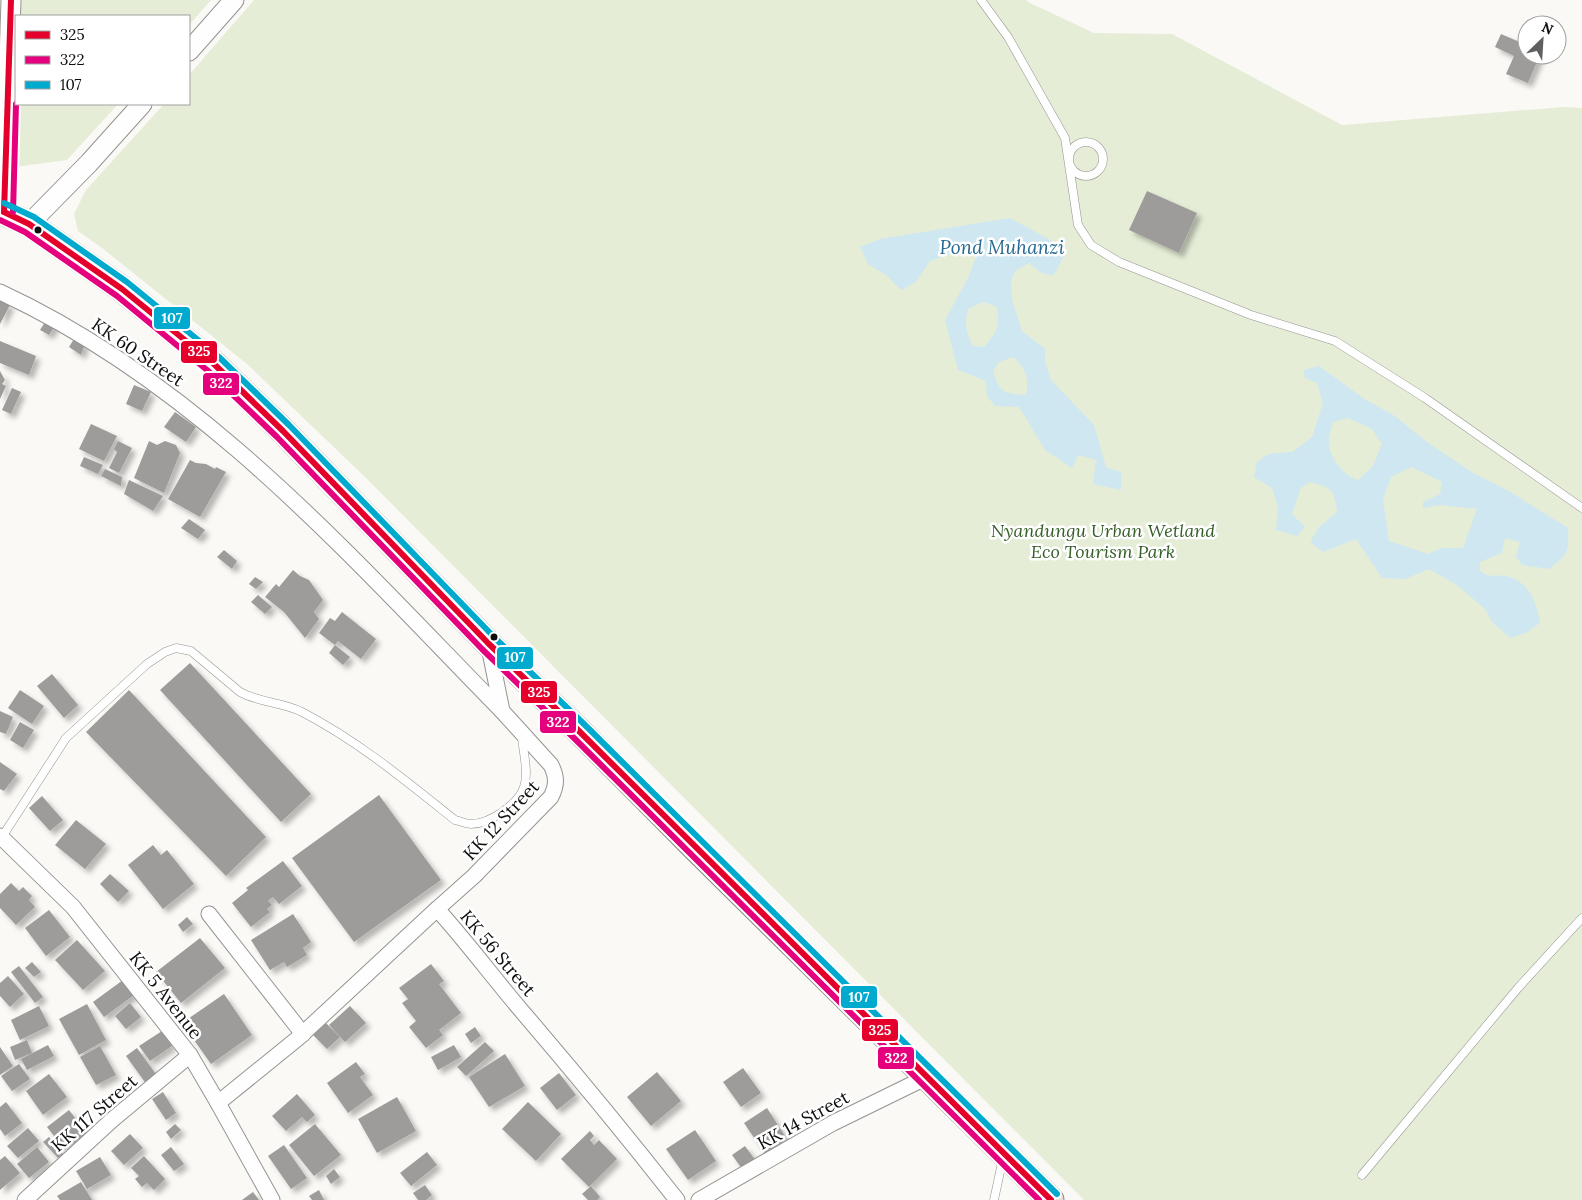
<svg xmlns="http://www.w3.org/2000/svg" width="1582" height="1200" font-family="Lora,serif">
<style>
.green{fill:#e5edd7}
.water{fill:#cfe7f1;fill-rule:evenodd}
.building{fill:#9e9c9a;filter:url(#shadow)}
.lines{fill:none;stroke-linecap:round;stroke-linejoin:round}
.service-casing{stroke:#949492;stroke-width:9}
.minor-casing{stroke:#949492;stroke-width:17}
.tertiary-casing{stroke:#949492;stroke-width:21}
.trunk-casing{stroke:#82817f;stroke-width:27}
.service{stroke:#fefefe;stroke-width:8}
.minor{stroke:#fefefe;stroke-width:15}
.tertiary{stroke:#fefefe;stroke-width:19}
.trunk{stroke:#e8e2da;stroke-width:25}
.bus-1-casing{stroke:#fff;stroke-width:10}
.bus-2-casing{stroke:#fff;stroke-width:10}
.bus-3-casing{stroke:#fff;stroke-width:10}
.bus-1{stroke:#e4002b;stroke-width:6}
.bus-2{stroke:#e5007d;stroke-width:6}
.bus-3{stroke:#00a9ce;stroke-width:6}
.bus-dot{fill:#0e0e0e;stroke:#fff;stroke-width:2}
.labels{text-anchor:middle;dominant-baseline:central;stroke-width:5;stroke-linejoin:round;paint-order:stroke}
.street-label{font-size:18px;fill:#0e0e0e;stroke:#fff}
.park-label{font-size:18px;font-style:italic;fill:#355e27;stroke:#fff}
.water-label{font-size:19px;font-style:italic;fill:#276991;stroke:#fff}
.line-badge{stroke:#fff;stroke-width:2}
.badge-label{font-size:14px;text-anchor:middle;font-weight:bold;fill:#fff}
</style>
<defs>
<filter id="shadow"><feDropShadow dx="4.5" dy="4.5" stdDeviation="2.5" flood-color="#0004"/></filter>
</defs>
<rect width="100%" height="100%" fill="#faf9f5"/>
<!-- green -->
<g class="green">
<path d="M0,0H211L189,25V16H16V104H118L67,160L0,169Z"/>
<path d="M254,0H1026L1030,3L1094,33L1172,34L1342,125L1564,107L1582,108V1200H1084L364,476L247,364L102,248L78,231L74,214L86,190L164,104H189V75Z"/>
</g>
<!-- water -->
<g class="water">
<path d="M1010,218L1052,241L1064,256L1054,275L1043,274L1029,263L1015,271L1011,281L1012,300L1022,331L1045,349V362L1051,380L1094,425L1106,467L1121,472V490L1093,484L1096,460L1078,455L1072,468L1045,450L1019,407L995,406L987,396L986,381L958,370L945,320L968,278L977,255L960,250L930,261L916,282L901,290L886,275L868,264L860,247L880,239ZM983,302L996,306C1001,325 997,332 984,347L973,346C966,332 964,325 968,309ZM1014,357C1026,371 1029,377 1026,395C1004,394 999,392 993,371L999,362Z"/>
<path d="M1319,366L1366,400L1395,416L1427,442L1473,473L1509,491L1568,528C1569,553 1568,554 1549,569L1522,565L1516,556L1520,542L1505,538L1502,553L1480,562V571C1491,579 1494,574 1506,576C1529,581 1537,603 1540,623L1526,633L1510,638L1492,622L1485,609L1457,585L1429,569L1405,579L1382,578L1356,539L1323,552L1310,542L1319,527L1337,512C1335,490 1331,487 1310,482L1301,488L1292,514L1305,527L1297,536L1276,530L1278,507L1272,488L1254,477L1257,462L1268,454L1292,452L1312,437L1323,403L1317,383L1305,378L1303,370ZM1348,418L1372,429L1382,444L1373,466L1358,480C1343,475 1331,460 1329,445C1328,438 1331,429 1333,422ZM1411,467L1442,482L1440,494L1423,502V508L1440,505L1477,509L1463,548H1442L1428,554L1389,541L1383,499L1391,477Z"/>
</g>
<!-- building -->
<g class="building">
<path d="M1501,34L1522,43L1524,38L1527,40V55H1540L1528,83L1506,74L1514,56L1495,47Z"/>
<path d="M1147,191L1197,213L1179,253L1129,230Z"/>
<path d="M0,300L10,305L0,324Z"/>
<path d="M47,319L56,324L49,335L40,330Z"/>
<path d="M74,339L85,344L81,355L69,347Z"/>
<path d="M0,341L36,356L29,375L0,363Z"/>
<path d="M0,371L5,380L2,384L6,386L0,399Z"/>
<path d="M134,385L151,392L142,411L126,404Z"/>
<path d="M12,388L21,392L11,414L2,410Z"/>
<path d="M175,412L196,427L186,442L164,427Z"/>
<path d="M91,424L117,436L104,461L79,449Z"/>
<path d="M118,441L132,448L119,473L109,468L117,452L114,449Z"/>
<path d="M149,441L157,445L165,441L176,445L180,453L164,493L134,478Z"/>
<path d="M84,457L103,465L98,474L80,466Z"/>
<path d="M190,460L196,463L206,464L215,469L216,467L226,472L200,517L168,499Z"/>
<path d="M105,469L122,477L121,486L101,476Z"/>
<path d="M129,480L163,496L153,511L124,494Z"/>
<path d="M189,519L205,530L198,539L181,528Z"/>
<path d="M224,550L237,561L232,569L217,557Z"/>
<path d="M293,570L300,576L309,580L323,600L314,612L319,619L305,638L284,612L265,597L276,584L279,587Z"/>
<path d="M255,577L263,582L256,589L249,584Z"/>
<path d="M258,595L272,607L265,614L251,602Z"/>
<path d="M342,612L376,639L361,659L338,641L335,645L319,633L330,618L335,621Z"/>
<path d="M335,645L350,657L343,665L329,653Z"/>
<path d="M190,663L311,794L281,822L160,690Z"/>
<path d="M52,674L78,705L64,718L37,686Z"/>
<path d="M20,690L44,706L32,724L8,708Z"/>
<path d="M129,690L266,837L226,876L86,732Z"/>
<path d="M0,711L13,717L6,734L0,732Z"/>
<path d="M20,722L34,730L23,748L10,740Z"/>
<path d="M0,762L17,774L4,791L0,789Z"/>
<path d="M379,795L441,880L354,942L292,858Z"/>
<path d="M42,796L63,820L50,831L29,808Z"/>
<path d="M76,820L106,844L85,869L55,845Z"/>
<path d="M153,845L161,855L167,850L194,884L163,909L128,865Z"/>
<path d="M283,861L302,886L279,904L273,897L268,901L272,905L267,909L270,912L251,927L232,903L248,890L246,888Z"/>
<path d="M110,874L129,891L118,902L100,884Z"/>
<path d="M11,883L19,891L23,887L32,896L29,900L35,907L16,925L0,908V894Z"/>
<path d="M49,910L70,937L46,956L25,928Z"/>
<path d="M293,914L311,942L303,948L307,955L287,967L284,962L270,970L251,940Z"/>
<path d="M187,917L193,924L183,932L178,925Z"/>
<path d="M200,938L225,968L181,1003L156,972Z"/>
<path d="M77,940L105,971L83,990L55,960Z"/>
<path d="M32,962L41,972L34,977L25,968Z"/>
<path d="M431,964L444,981L439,984L461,1013L439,1030L443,1035L426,1048L409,1027L416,1021L402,1003L408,999L399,988Z"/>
<path d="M19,966L43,997L35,1003L11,972Z"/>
<path d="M8,976L24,994L10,1007L0,996V983Z"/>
<path d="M123,980L134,995L104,1017L93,1002Z"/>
<path d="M224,994L252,1035L211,1064L182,1023Z"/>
<path d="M130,1003L141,1017L126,1029L115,1016Z"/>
<path d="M87,1004L106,1040L79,1055L59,1019Z"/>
<path d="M39,1006L49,1026L20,1040L11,1020Z"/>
<path d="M350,1006L366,1023L345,1042L329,1025Z"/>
<path d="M326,1023L340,1037L327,1049L313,1035Z"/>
<path d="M475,1027L481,1036L471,1043L465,1034Z"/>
<path d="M162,1031L172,1046L150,1061L139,1046Z"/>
<path d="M27,1040L32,1053L15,1060L10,1047Z"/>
<path d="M485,1042L494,1051L466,1076L457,1067Z"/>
<path d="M48,1045L54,1056L27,1070L21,1059Z"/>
<path d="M454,1045L461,1057L438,1070L431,1057Z"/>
<path d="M100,1046L116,1075L96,1085L80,1057Z"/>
<path d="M0,1047L13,1066L0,1075Z"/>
<path d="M137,1048L158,1077L147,1085L126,1056Z"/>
<path d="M505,1054L525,1086L489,1107L469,1077Z"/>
<path d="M356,1062L365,1074L360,1077L373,1095L348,1113L327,1083Z"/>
<path d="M19,1064L30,1079L12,1091L1,1076Z"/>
<path d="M743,1068L761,1093L741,1107L723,1082Z"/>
<path d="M657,1072L681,1101L651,1126L627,1097Z"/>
<path d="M559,1073L576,1095L557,1110L540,1088Z"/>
<path d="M49,1074L67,1097L43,1115L26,1091Z"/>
<path d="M163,1092L176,1113L166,1120L152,1099Z"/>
<path d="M297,1094L315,1115L307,1122L302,1117L286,1131L272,1116Z"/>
<path d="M397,1097L416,1131L377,1153L358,1119Z"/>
<path d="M6,1102L22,1123L5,1136L0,1129V1107Z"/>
<path d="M528,1102L561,1134L536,1161L502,1129Z"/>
<path d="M767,1108L787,1139L765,1154L744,1123Z"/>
<path d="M69,1110L87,1133L65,1150L47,1127Z"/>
<path d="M175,1124L181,1130L171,1139L166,1132Z"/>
<path d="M315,1124L341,1155L314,1176L289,1145Z"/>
<path d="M28,1128L39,1141L18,1158L7,1146Z"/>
<path d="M695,1130L716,1161L688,1180L666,1149Z"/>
<path d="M590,1131L594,1136L590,1140L594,1145L599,1140L617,1159L589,1187L561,1159Z"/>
<path d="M130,1134L143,1148L124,1165L111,1151Z"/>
<path d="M49,1137L63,1154L58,1158L43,1142Z"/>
<path d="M284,1145L307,1178L291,1189L268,1156Z"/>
<path d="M745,1146L756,1161L743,1170L732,1155Z"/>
<path d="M37,1147L49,1162L29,1178L17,1164Z"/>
<path d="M171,1147L184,1164L174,1171L161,1155Z"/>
<path d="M427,1152L437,1165L411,1186L400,1173Z"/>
<path d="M5,1156L20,1173L0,1190V1160Z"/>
<path d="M144,1156L165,1179L154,1190L147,1183L142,1187L135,1179L139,1176L131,1168Z"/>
<path d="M100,1157L111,1175L87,1189L76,1171Z"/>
<path d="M334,1169L340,1177L331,1184L326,1176Z"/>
<path d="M81,1182L92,1200H60L57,1196Z"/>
<path d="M425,1185L432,1195L426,1200H418L413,1193Z"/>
<path d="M591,1186L600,1197L597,1200H588L582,1194Z"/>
<path d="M319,1190L324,1200H312L309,1196Z"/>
<path d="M253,1192L259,1200H242Z"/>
</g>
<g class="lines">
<!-- service casing -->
<g class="service-casing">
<g id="service">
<path d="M981,0L1008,37L1065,138L1078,225L1091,245L1119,262L1251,315L1335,341L1425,398L1582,508"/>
<circle cx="1086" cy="159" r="17"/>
<path d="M2,837L66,738L147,664L165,652L176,648L191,651L240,692C260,703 282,702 302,712C358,741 406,781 455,820C460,821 466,824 471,824C489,824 518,805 524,787C529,772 523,752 522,736"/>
<path d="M1362,1175L1518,988L1582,918"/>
<path d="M994,1200L1003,1158"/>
</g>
</g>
<!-- minor casing -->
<g class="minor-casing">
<g id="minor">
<path d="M0,292C201,385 350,556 502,711"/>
<path d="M0,836L73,907L190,1055L218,1103L272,1200"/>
<path d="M437,909L474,876L551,797C557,785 557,777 551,765L502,711L489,647"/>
<path d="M209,914L303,1034"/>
<path d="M218,1103L297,1039L437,909C466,941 492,976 520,1009C574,1072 626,1135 677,1200"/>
<path d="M25,1200L112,1120L190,1055"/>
<path d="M699,1200L833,1123L927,1077"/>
</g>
</g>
<!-- tertiary casing -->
<g class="tertiary-casing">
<g id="tertiary">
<path d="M189,51L234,0"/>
<path d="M4,212L11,0"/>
<path d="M29,224L89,163L142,104"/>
</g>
</g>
<!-- trunk casing -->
<g class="trunk-casing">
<path id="trunk" d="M0,211L29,224L122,289L213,363L283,431L488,643L581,733L694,847L1051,1200"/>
</g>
<!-- service -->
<use href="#service" class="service"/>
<!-- minor -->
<use href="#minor" class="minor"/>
<!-- tertiary -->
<use href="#tertiary" class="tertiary"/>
<!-- trunk -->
<use href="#trunk" class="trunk"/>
<!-- bus-1 casing -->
<g class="bus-1-casing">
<g id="bus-1">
<path d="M4,212L29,224L122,289L213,363L283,431L488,643L581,733L1051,1200"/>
<path d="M4,212L11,0"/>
</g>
</g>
<!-- bus-2 casing -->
<g class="bus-2-casing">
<g id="bus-2">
<path d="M13,212L16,104"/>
<path d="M0,220L25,232L117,296L207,370L277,437L482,649L575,739L1039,1200"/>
</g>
</g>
<!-- bus-3 casing -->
<g class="bus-3-casing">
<path id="bus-3" d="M4,203L34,217L127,282L219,357L289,425L494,637L587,727L1057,1194"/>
</g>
<!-- bus-1 -->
<use href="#bus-1" class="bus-1"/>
<!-- bus-2 -->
<use href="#bus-2" class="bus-2"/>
<!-- bus-3 -->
<use href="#bus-3" class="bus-3"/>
</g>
<!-- markers -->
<g class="bus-dot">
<circle cx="38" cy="230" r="4.5"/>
<circle cx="494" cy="637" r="4.5"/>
</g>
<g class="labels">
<!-- street labels -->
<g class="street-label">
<text transform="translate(138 352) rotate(34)">KK 60 Street</text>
<text transform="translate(501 820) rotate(-47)">KK 12 Street</text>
<text transform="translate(498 953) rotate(50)">KK 56 Street</text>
<text transform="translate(166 995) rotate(52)">KK 5 Avenue</text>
<text transform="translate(94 1113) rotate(-41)">KK 117 Street</text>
<text transform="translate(803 1120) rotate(-29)">KK 14 Street</text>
</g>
<!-- park labels -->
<g class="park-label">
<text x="1103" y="530">Nyandungu Urban Wetland<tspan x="1103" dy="21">Eco Tourism Park</tspan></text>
</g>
<!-- water labels -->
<g class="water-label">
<text x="1002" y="247">Pond Muhanzi</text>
</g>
</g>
<g class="line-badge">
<rect x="153" y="306" width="38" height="24" rx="5" fill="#00a9ce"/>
<rect x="180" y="340" width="38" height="24" rx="5" fill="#e4002b"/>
<rect x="202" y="372" width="38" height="24" rx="5" fill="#e5007d"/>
<rect x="496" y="646" width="38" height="24" rx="5" fill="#00a9ce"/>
<rect x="520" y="680" width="38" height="24" rx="5" fill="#e4002b"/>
<rect x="539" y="710" width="38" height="24" rx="5" fill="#e5007d"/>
<rect x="840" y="985" width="38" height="24" rx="5" fill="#00a9ce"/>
<rect x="861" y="1018" width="38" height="24" rx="5" fill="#e4002b"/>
<rect x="877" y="1046" width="38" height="24" rx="5" fill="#e5007d"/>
</g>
<g class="badge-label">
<text x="172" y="323">107</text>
<text x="199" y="356">325</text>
<text x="221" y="388">322</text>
<text x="515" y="662">107</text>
<text x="539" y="697">325</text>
<text x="558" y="727">322</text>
<text x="859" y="1002">107</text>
<text x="880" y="1035">325</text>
<text x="896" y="1063">322</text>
</g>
<!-- legend -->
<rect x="15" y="15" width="175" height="90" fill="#ffffff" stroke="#9f9f9f"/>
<rect x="25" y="31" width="25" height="8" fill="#e4002b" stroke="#9f9f9f"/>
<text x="60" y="40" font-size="15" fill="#0e0e0e">325</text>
<rect x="25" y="56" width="25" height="8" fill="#e5007d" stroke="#9f9f9f"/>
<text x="60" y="65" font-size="15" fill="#0e0e0e">322</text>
<rect x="25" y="81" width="25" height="8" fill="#00a9ce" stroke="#9f9f9f"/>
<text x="60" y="90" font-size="15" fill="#0e0e0e">107</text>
<!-- north arrow -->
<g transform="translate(1542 40) rotate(25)"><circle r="24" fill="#ffffff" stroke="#9f9f9f"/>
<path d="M0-4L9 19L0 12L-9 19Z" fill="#61605f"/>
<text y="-8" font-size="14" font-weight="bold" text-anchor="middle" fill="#0e0e0e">N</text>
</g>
</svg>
